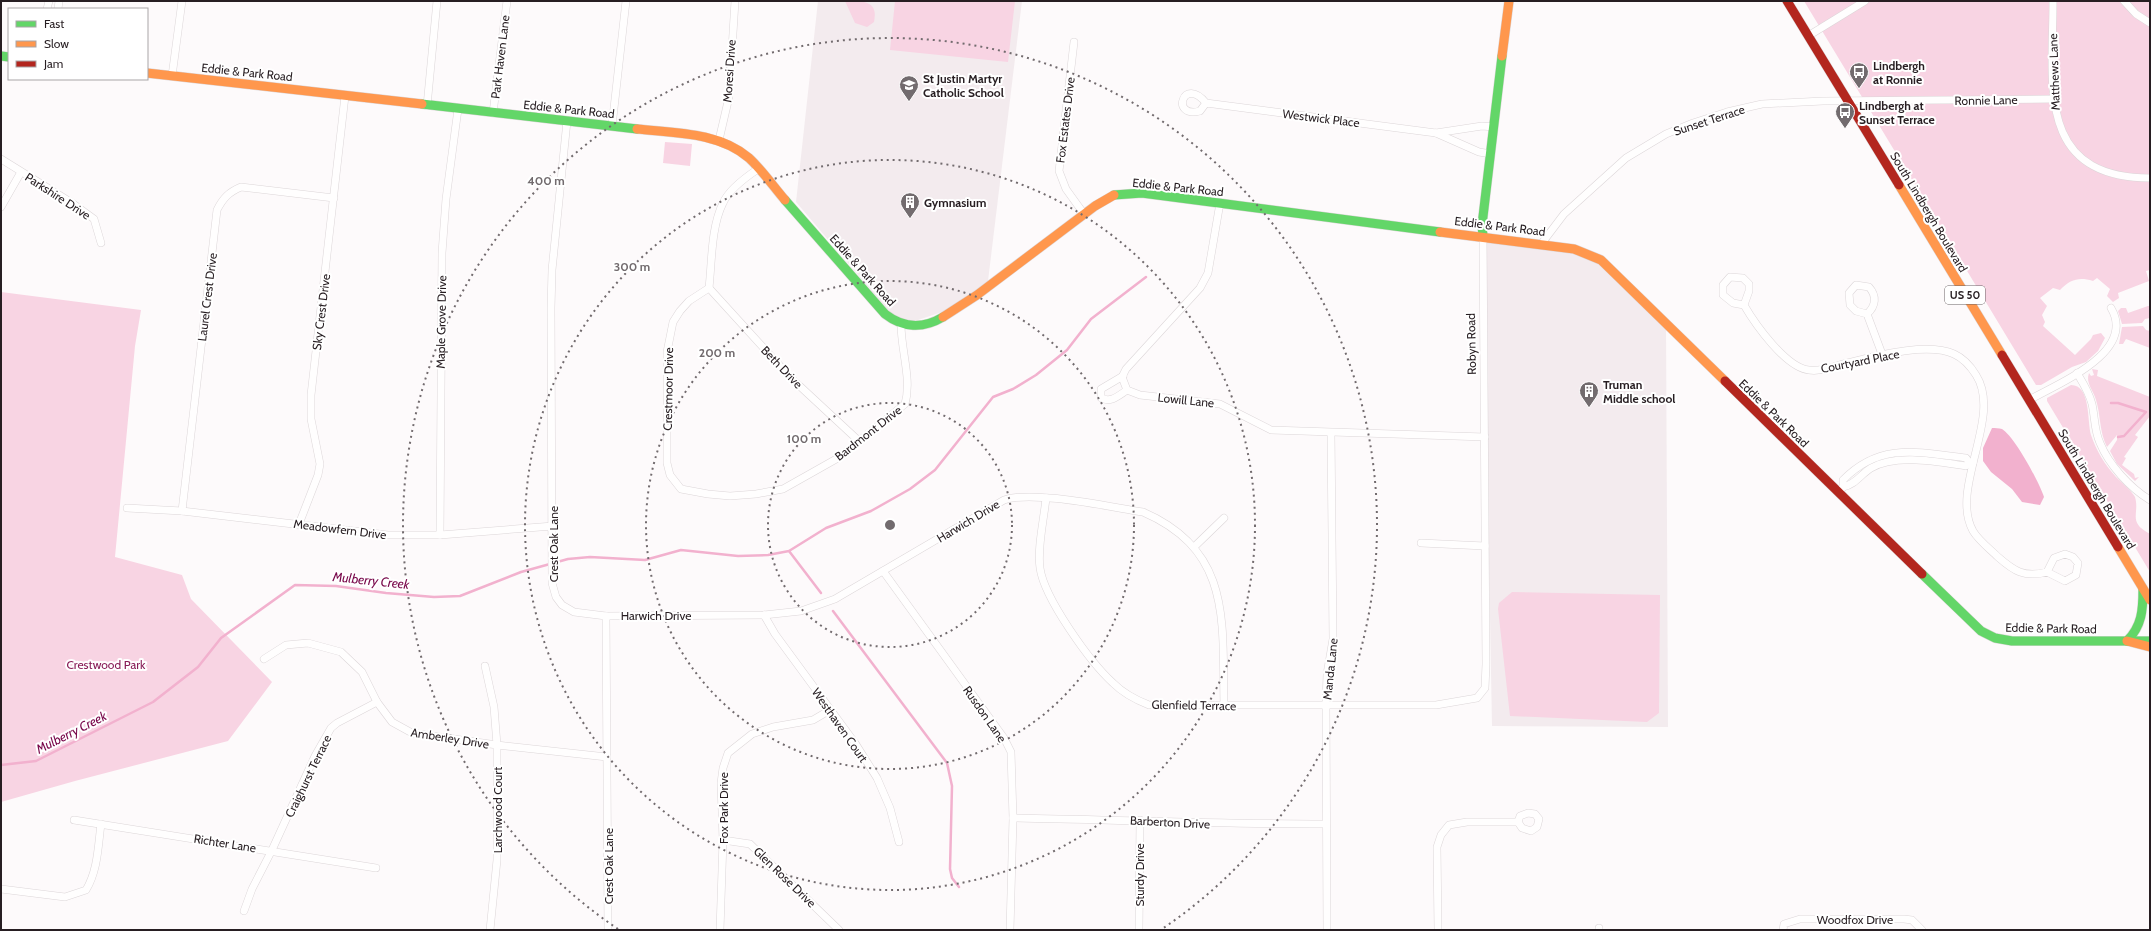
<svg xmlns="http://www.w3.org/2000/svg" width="2151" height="931" font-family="Cabin,sans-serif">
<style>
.built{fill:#f3ebee}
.green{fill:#f8d4e3}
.water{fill:#f2b1ce}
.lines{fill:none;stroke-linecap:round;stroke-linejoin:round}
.stream{stroke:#f2b1ce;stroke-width:2.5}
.street-casing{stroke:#dcd6d8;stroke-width:8}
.fast-casing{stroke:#dcd6d8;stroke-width:10}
.slow-casing{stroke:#dcd6d8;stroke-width:10}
.jam-casing{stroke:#dcd6d8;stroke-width:10}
.street{stroke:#fffefe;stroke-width:7}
.fast{stroke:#63d668;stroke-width:9}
.slow{stroke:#ff974d;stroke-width:9}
.jam{stroke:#b3261e;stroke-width:9}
.ring{fill:none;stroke:#726b6e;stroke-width:2;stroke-dasharray:2 4}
.labels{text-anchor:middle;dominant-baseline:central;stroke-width:4;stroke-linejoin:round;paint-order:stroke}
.shield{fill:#fff;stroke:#686264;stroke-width:1}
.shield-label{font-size:11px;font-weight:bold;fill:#271e22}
.street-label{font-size:12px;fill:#271e22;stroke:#fff}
.poi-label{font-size:12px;font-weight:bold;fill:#271e22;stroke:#fff;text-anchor:start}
.park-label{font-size:12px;fill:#881c57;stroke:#fff}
.water-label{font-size:13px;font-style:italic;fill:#78074a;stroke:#fff}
.centre{fill:#726b6e;stroke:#fff;stroke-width:2}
.ring-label{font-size:12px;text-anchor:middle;font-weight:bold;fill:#726b6e;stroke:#fff;stroke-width:4;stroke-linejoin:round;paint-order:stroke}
</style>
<rect width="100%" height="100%" fill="#fdfafb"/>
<!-- built -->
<g class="built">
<path d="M818,1H1022L988,281L948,310L912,322L892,315L796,202Z"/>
<path d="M1483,236L1572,251L1599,263L1666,324L1668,727L1492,726Z"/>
</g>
<!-- green -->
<g class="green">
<path d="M845,1C862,1 879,0 874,22L867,27L855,23Z"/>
<path d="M895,1H1015L1008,62L890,50Z"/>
<path d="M1804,1H2150V270L2146,271L2149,281L2118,293L2119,298L2113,302L2107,296L2110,289L2097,278L2093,281C2079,277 2071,279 2060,290L2053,288L2040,298L2047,306L2042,315L2045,322L2043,326L2075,355L2091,339L2093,335L2101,333L2105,338L2098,351L2086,362L2072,367L2041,385H2036Z"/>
<path d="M665,142L692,144L690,166L663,163Z"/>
<path d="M1,292L141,310L135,346L115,557L182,575L191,599L272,682L228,741L75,781L1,802Z"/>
<path d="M2148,306H2150V318L2145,319L2142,323L2122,324L2118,311L2121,308H2126L2128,313Z"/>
<path d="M2143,326L2146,330L2150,331V348L2126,339L2123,344H2119L2122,327Z"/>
<path d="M2092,369L2098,370L2097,376L2150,397V416L2135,435L2138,437L2124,457L2126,458L2122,465L2134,474L2135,478L2139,477L2135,481L2117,464L2110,451L2117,440V435L2107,447C2099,431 2101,416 2096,400C2094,391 2085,383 2089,373L2091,376L2094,375Z"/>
<path d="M2071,385C2091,385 2087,421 2091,435C2096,450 2105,465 2116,477C2123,484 2131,490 2135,497C2140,514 2127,522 2150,534V572L2047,401V398Z"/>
<path d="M1512,592L1660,595L1659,713L1647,722L1510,716L1498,609L1499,603Z"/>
</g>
<!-- water -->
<path class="water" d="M1992,428C1995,428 1999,428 2002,429C2015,437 2039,482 2044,497L2040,505L2022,502L2012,489L1991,472L1983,461V448Z"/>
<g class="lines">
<!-- stream -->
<g class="stream">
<path d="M2111,403H2118L2146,412L2124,436L2118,437"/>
<path d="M789,551L821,593"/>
<path d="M833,611L947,763L952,786L950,869L952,878L959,887"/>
<path d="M1,765L36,761L153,702L198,667L221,638L295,585L336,586L386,593L434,597L460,596L521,572L568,559L590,557L645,560L681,550L738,556L768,555L789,551L826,528L871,511L910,489L935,470L993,397L1013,389L1036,375L1067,350L1091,319L1146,277"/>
</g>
<!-- street casing -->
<g class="street-casing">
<g id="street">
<path d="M2053,1C2053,83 2035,178 2150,178"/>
<path d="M2124,1L2136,14L2150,23"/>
<path d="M47,9L49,1"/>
<path d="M58,9L59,1"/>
<path d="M1808,36L1865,1"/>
<path d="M1074,42L1059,171L1066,189L1084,214"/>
<path d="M172,76L182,1"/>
<path d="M1206,103L1200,111C1170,119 1183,75 1206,103L1436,133L1482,126L1494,127"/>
<path d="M427,106L437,1"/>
<path d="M493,113L507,1"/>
<path d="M567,121L552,270L551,308L552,583L556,597L562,605L574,612L606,616L764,615L801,611L835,599L1004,500C1033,490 1110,507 1143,512C1233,551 1222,623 1224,706"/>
<path d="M612,126L626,1"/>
<path d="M1436,133L1479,152L1491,154"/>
<path d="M719,140L729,97L735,1"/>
<path d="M1,159L72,203L94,219L101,243"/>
<path d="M758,169C746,177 729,189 723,203C711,227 712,261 709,288L689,301L680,311L673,322L667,352V463L670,475L681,489L708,494L730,496L756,494L783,489L838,458L905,404C912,379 901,351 901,324"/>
<path d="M1220,203L1208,273L1200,288L1126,369L1122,377L1127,390L1140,395L1220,404L1271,430L1485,437"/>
<path d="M1,207L21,172"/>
<path d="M1542,243L1564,214L1626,158L1666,134L1693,123L1727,112L1762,104L1823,101L2053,99"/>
<path d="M709,288L791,378L860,442"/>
<path d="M1744,305L1733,303L1723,295V285L1730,277L1743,278L1749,284V291L1744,305C1755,324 1786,368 1809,370C1821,372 1835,366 1847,363C1876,356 1927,342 1954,354C1963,358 1971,367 1976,375C2003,417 1949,488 1973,531C1979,541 1990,549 1998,557C2014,571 2024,578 2047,572L2054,558L2065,554L2073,557L2078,563L2076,575L2065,581L2047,572"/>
<path d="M1867,314L1856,311L1850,305L1849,293L1856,285L1869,287C1877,296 1876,306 1867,314L1882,354"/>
<path d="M2077,373C2083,383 2089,392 2092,404C2095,417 2094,430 2100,443C2109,465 2130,488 2150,500"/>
<path d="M1123,376L1101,389V398C1111,403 1118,396 1127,390"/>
<path d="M2029,400C2059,383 2137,352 2111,308"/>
<path d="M1843,487C1855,485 1861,474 1871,468C1896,453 1939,462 1966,466L1969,462"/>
<path d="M1839,492L1843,487V480C1880,442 1918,452 1966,458L1969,462L1973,463"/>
<path d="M1046,498C1044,519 1037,548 1040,568C1044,598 1090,662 1113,683C1123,693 1136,700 1149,705H1436L1477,698L1485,688L1486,664L1483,236"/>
<path d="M127,508L182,511L388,535H440L553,526"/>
<path d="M182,511L217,210C223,198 229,192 241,187L334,198"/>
<path d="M299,524L318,475L320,464L311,419V395L345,96"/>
<path d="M440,535L442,253L446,199L458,109"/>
<path d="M1421,543L1485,546"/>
<path d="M1194,547L1224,518"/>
<path d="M883,571L1004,738L1011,752L1013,818L1010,930"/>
<path d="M764,615L775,634L855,743L877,778L890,808L899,842"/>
<path d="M606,616L608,930"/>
<path d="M264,659L286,645L308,643L341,652L362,672L377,702L392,722L412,733L497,745L607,757"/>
<path d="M485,666L494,707L497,745V860L490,930"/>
<path d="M1528,813L1535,814L1539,819L1537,827L1531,831L1522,828L1518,822L1520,816Z"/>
<path d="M1013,818C1118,820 1222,824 1326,824"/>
<path d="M74,820L376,868"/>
<path d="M723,840L750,844L839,930"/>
<path d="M1,889L65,897L86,890C98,870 98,846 101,824"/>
<path d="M244,911L252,889L272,850L315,756L331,728L337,723L377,702"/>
<path d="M720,930L723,840L721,783L723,768L728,753L752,734L773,727L813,720L830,710"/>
<path d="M1139,930L1140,820"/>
<path d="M1327,930L1326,704L1327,674L1333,639L1331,433"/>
<path d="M1438,930L1437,847L1441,835L1449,825L1467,822H1518"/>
<path d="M1599,930V928"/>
<path d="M1783,930L1784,924L1800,919H1904L1912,920L1922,930"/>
</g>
</g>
<!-- fast casing -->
<g class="fast-casing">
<g id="fast">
<path d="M1,56L9,57"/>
<path d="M422,104L637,129"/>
<path d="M1114,195L1142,193L1440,232"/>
<path d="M785,200L885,314C903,328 923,329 943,317"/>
<path d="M1483,236L1482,225L1502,56"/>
<path d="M1922,574L1981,631L1995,638L2012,641H2150"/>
<path d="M2127,641C2142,626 2143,610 2143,589"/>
</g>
</g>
<!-- slow casing -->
<g class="slow-casing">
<g id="slow">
<path d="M1502,56L1509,1"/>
<path d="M147,73L422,104"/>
<path d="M637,129C674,133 719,132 749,158C762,170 773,186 785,200"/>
<path d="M1899,185L2002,355"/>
<path d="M1440,232L1574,249L1601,260L1725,381"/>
<path d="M943,317L977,295L1095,206L1114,195"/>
<path d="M2118,547L2150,600"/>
<path d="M2127,641L2150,647"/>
</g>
</g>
<!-- jam casing -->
<g class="jam-casing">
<g id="jam">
<path d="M1787,1L1899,185"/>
<path d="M2002,355L2118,547"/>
<path d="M1725,381L1922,574"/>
</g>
</g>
<!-- street -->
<use href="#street" class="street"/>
<!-- fast -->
<use href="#fast" class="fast"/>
<!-- slow -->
<use href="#slow" class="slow"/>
<!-- jam -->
<use href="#jam" class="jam"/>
</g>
<!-- distance rings -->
<g class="ring">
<circle cx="890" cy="525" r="122"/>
<circle cx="890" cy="525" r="244"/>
<circle cx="890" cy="525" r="365"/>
<path d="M618 929A487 487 0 1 1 1162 929"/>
</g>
<!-- icons -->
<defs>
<g id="bus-pin" transform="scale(1)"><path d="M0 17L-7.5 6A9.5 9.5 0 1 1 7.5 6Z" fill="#726b6e" stroke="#fff"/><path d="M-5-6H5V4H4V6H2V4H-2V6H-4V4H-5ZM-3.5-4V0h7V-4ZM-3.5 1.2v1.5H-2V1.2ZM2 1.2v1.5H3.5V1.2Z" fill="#fff"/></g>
<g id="school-pin" transform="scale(1)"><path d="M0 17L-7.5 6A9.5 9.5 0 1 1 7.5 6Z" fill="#726b6e" stroke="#fff"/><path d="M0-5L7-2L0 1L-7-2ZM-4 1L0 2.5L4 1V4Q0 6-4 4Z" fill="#fff"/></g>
<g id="building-pin" transform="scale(1)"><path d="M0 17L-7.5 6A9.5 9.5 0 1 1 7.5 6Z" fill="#726b6e" stroke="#fff"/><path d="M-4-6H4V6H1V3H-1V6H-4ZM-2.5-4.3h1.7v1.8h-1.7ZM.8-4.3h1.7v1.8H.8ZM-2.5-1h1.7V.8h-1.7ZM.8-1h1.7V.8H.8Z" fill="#fff"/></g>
</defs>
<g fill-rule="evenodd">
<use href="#bus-pin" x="1859" y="72"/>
<use href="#school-pin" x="909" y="85"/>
<use href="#bus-pin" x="1845" y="112"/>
<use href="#building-pin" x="910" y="202"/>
<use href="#building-pin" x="1589" y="391"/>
</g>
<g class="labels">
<!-- shield labels -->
<rect class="shield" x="1945" y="286" width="40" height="18" rx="3"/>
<g class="shield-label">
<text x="1965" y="295">US 50</text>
</g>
<!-- street labels -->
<g class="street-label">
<text transform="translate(500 57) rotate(-83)">Park Haven Lane</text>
<text transform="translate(729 71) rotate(-86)">Moresi Drive</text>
<text transform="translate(247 72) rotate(6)">Eddie &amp; Park Road</text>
<text transform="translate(2054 72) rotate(-92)">Matthews Lane</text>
<text transform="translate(1986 100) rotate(-1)">Ronnie Lane</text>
<text transform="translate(569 109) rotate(6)">Eddie &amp; Park Road</text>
<text transform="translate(1321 118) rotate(7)">Westwick Place</text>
<text transform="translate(1065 120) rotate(-83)">Fox Estates Drive</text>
<text transform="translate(1709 120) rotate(-18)">Sunset Terrace</text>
<text transform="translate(1178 187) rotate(6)">Eddie &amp; Park Road</text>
<text transform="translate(58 196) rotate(33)">Parkshire Drive</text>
<text transform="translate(1929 212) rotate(59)">South Lindbergh Boulevard</text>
<text transform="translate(1500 226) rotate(7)">Eddie &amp; Park Road</text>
<text transform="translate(863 270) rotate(48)">Eddie &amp; Park Road</text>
<text transform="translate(207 297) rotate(-83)">Laurel Crest Drive</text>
<text transform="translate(321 312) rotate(-83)">Sky Crest Drive</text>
<text transform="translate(441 322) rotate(-89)">Maple Grove Drive</text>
<text transform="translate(1471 344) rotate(-91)">Robyn Road</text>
<text transform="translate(1860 361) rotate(-11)">Courtyard Place</text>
<text transform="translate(782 367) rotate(46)">Beth Drive</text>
<text transform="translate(668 389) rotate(-89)">Crestmoor Drive</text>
<text transform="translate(1186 400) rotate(6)">Lowill Lane</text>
<text transform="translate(1774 413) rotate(44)">Eddie &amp; Park Road</text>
<text transform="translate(868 433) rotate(-38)">Bardmont Drive</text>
<text transform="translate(2097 489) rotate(59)">South Lindbergh Boulevard</text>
<text transform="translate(968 521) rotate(-31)">Harwich Drive</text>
<text transform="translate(340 529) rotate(7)">Meadowfern Drive</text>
<text transform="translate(553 544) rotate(-90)">Crest Oak Lane</text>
<text x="656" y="615">Harwich Drive</text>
<text transform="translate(2051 628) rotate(1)">Eddie &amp; Park Road</text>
<text transform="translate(1330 669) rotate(-84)">Manda Lane</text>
<text transform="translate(1194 705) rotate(1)">Glenfield Terrace</text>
<text transform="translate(985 714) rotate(55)">Rusdon Lane</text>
<text transform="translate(840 725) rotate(55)">Westhaven Court</text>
<text transform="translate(450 738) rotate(9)">Amberley Drive</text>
<text transform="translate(308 776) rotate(-64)">Craighurst Terrace</text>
<text transform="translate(723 808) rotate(-90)">Fox Park Drive</text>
<text transform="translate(497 810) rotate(-90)">Larchwood Court</text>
<text transform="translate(1170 822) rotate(3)">Barberton Drive</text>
<text transform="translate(225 843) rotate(9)">Richter Lane</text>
<text transform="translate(608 866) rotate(-90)">Crest Oak Lane</text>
<text transform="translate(1139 875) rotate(-90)">Sturdy Drive</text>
<text transform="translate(785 877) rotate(44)">Glen Rose Drive</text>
<text x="1855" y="919">Woodfox Drive</text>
</g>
<!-- poi labels -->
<g class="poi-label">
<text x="1873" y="65">Lindbergh<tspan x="1873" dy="14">at Ronnie</tspan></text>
<text x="923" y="78">St Justin Martyr<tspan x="923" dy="14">Catholic School</tspan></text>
<text x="1859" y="105">Lindbergh at<tspan x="1859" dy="14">Sunset Terrace</tspan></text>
<text x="924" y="202">Gymnasium</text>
<text x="1603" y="384">Truman<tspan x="1603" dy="14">Middle school</tspan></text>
</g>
<!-- park labels -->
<g class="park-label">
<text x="106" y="664">Crestwood Park</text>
</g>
<!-- water labels -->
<g class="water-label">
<text transform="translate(371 580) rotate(6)">Mulberry Creek</text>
<text transform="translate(71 732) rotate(-27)">Mulberry Creek</text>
</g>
</g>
<circle cx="890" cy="525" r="6" class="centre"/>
<g class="ring-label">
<text x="546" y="185">400 m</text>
<text x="632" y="271">300 m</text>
<text x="717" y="357">200 m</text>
<text x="804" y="443">100 m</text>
</g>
<!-- border -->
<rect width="2151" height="931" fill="none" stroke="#271e22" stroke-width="4"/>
<!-- legend -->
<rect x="8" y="8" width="140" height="72" fill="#ffffff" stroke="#a9a5a7"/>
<rect x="16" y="21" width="20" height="6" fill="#63d668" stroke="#a9a5a7"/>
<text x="44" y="28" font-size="12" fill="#271e22">Fast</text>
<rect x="16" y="41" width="20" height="6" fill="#ff974d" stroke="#a9a5a7"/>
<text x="44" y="48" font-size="12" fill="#271e22">Slow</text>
<rect x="16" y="61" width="20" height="6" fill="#b3261e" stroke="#a9a5a7"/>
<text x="44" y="68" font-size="12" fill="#271e22">Jam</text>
</svg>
